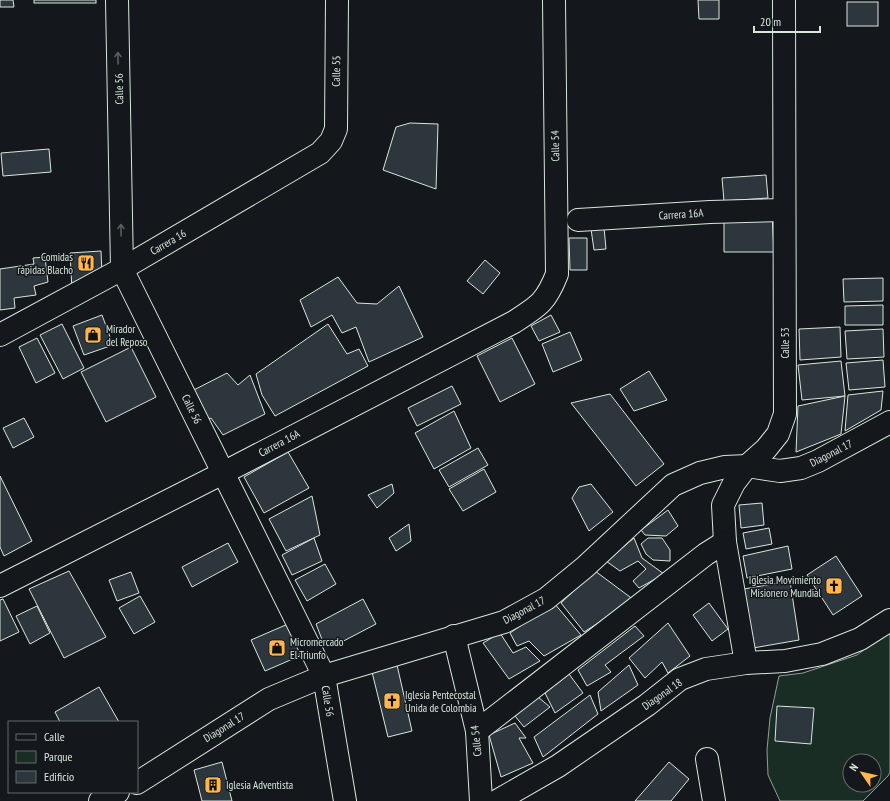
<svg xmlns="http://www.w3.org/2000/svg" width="890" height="801" font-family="'PT Sans Narrow',sans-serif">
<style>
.green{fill:#1a2d24;stroke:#939e99;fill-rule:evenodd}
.building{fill:#2c363c;stroke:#d8e6dc}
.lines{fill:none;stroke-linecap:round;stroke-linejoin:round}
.minor-casing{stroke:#d8e6dc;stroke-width:24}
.minor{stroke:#14181c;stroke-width:22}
.oneway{stroke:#59605f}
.labels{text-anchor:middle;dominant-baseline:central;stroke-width:3;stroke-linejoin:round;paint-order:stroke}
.street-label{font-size:11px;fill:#d8e6dc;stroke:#14181c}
.poi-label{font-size:11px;fill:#d8e6dc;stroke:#14181c;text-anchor:start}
</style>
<rect width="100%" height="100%" fill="#14181c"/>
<!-- green -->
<path class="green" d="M890,631V772L888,776L863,801H780L768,775L767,750L770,718L779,676L803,673L857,655ZM850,761H874V785H850Z"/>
<!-- building -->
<g class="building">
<path d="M0,0H13L14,7H0Z"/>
<rect x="34" y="0" width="62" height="3"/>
<path d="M698,0H719V19H699Z"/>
<rect x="847" y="2" width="31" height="24"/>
<path d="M410,123L438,124L436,189L383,170L396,127Z"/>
<path d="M49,149L51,172L3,176L1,153Z"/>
<path d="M766,175L768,198L724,201L722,178Z"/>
<path d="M772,214L774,252H724V220Z"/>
<path d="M604,227L606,249L594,250L591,229Z"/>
<path d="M569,238H587V270H570Z"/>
<path d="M101,251L102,274L72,289L70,253Z"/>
<path d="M45,257L48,282L34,286L36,295L14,298L15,308L0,310V269L34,264L33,258Z"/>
<path d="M485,260L500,273L483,294L467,281Z"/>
<path d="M338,277L357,303L377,304L399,286L423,337L369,362L356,327L342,333L332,315L311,327L300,300Z"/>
<path d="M883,278V301L844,302L843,279Z"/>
<path d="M883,305V325H845V306Z"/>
<path d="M102,315L113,345L84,355L73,326Z"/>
<path d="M551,315L560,332L539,341L531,326Z"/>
<path d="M62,324L84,368L63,379L40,335Z"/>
<path d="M328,324L347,354L359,349L368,366L275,416L262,395L256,374Z"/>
<path d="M840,327L841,357L800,360L799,329Z"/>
<path d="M883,329L884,357L847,359L845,331Z"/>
<path d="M570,332L582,360L553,372L542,344Z"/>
<path d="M37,338L55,373L36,383L19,347Z"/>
<path d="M512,338L535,384L500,402L477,356Z"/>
<path d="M131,347L156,397L106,422L81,372Z"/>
<path d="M883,360L885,387L849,390L846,363Z"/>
<path d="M841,361L845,396L802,400L798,365Z"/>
<path d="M649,371L667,400L634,411L620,389Z"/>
<path d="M227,373L238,385L250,375L265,414L223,435L211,418L204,421L188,393Z"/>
<path d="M452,386L461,404L417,426L408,408Z"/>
<path d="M883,391L881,410L845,431L848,395Z"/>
<path d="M610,394L664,464L636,486L571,403Z"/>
<path d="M845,396L841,434L796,452L798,406Z"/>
<path d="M454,411L471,448L434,469L415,433Z"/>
<path d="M24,418L34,437L13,448L3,428Z"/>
<path d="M478,448L488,465L449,487L439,470Z"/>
<path d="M288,452L309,488L264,513L244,477Z"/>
<path d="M484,469L496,492L463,511L449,489Z"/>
<path d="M0,476L32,541L4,556L0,547Z"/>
<path d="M392,484L394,493L377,508L368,495Z"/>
<path d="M591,484L613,512L589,531L572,498L579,487Z"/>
<path d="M312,496L320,535L286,551L269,519Z"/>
<path d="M762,503L764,525L741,528L739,505Z"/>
<path d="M668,510L678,526L666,536L645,535L641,530Z"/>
<path d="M409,524L411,541L396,551L389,538Z"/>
<path d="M769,528L772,544L746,549L743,533Z"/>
<path d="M314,538L322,561L292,575L282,555Z"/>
<path d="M634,538L642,558L664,574L639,588L633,581L646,569L638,561L620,571L606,561Z"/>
<path d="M648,538H662L670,550V561L653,560L646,554L641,544Z"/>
<path d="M228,543L238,562L192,587L182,567Z"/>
<path d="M788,546L792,569L747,578L743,556Z"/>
<path d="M836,556L862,596L833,615L807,575Z"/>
<path d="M325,564L336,584L307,601L295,580Z"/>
<path d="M69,571L106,637L64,658L29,589Z"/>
<path d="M595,571L634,600L584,632L561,603Z"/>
<path d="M131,572L139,593L117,601L109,580Z"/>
<path d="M790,581L799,640L753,648L744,589Z"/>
<path d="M140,596L155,622L134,634L119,608Z"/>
<path d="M3,599L19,632L0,641V600Z"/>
<path d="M363,599L376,624L334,646H328L323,642L316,624Z"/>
<path d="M554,603L581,635L544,656L529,641L517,646L510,633Z"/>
<path d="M709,603L728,629L712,641L693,615Z"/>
<path d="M37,606L50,633L30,644L16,616Z"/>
<path d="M668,623L690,656L668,673L662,662L645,678L629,658Z"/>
<path d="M288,624L302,655L265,671L251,640Z"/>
<path d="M635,626L644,636L605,665L611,672L587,686L578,670Z"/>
<path d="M500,633L513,653L526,647L540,661L509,679L483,643Z"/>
<path d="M397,665L412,731L388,737L372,672Z"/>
<path d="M629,665L638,685L601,711L598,692Z"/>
<path d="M569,674L583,693L555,713L545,693Z"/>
<path d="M99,687L119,722H60L55,712Z"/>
<path d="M590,695L598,714L543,757L534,737Z"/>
<path d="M538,697L550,707L524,727L515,716Z"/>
<path d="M777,706L814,708L811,744L775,741Z"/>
<path d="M515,723L526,738H519L533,763L501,777L489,735Z"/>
<path d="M222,762L232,801H202L194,770Z"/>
<path d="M669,762L689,779L671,801H635Z"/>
</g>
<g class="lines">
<!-- minor casing -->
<g class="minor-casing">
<g id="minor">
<path d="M117,0L122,269L324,676L345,801"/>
<path d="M578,220L710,212L784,210"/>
<path d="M0,335L122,269L320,153L331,141L336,129L337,0"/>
<path d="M0,586L223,473L514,322C539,306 546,302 557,274L554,0"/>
<path d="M454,636L477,731L481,801"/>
<path d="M746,663L725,542L723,505L734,483L747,466L766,449L778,434L785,414L784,0"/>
<path d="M477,731L706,554L725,542"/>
<path d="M707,759L714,801"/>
<path d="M137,783L269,699L324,676L504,622L546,599L585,567L673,485L700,473L725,467L747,466L780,471L801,468L818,461L890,422"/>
<path d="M100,801L118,792"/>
<path d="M497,801L558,766L647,705L680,679L706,669L746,663L785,661L822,654L860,639L890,620"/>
</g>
</g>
<!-- minor -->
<use href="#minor" class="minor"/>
</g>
<!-- one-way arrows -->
<defs><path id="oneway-shaft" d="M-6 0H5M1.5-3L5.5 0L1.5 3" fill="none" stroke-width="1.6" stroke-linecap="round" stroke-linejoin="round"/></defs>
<g class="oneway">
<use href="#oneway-shaft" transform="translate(118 58) rotate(-91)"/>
<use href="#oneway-shaft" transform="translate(121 230) rotate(-91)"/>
</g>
<!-- icons -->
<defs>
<g id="restaurant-square" transform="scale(0.9)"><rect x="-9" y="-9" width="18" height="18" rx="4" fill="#ffb74d" stroke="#14181c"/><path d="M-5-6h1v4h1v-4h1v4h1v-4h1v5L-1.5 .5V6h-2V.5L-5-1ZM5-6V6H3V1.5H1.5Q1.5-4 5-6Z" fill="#111"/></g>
<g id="shop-square" transform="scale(0.9)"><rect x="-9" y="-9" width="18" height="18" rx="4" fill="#ffb74d" stroke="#14181c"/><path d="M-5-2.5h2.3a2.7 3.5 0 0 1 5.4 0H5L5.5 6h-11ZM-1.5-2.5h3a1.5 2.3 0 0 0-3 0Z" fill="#111"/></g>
<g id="church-square" transform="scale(0.9)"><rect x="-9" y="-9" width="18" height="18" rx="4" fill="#ffb74d" stroke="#14181c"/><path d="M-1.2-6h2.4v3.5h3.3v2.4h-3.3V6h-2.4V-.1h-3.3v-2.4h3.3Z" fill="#111"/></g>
<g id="building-square" transform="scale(0.9)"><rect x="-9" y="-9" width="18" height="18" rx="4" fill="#ffb74d" stroke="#14181c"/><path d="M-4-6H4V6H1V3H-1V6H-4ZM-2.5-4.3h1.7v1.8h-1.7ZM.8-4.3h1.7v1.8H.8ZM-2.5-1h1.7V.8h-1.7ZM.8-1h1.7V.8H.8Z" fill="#111"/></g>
</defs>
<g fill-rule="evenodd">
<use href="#restaurant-square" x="86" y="263"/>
<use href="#shop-square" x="93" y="335"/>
<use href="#church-square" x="834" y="586"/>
<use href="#shop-square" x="277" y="648"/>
<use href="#church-square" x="392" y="701"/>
<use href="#building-square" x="213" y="785"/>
</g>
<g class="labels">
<!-- street labels -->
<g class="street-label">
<text transform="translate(336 71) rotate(-89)">Calle 55</text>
<text transform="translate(119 89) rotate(-91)">Calle 56</text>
<text transform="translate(555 146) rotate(-91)">Calle 54</text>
<text transform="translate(681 214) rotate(-4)">Carrera 16A</text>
<text transform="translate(168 242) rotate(-30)">Carrera 16</text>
<text transform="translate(785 343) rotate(-90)">Calle 53</text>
<text transform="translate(192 409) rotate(64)">Calle 56</text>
<text transform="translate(279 443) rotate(-28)">Carrera 16A</text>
<text transform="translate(831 453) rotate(-27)">Diagonal 17</text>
<text transform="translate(524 610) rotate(-28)">Diagonal 17</text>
<text transform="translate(662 694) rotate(-35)">Diagonal 18</text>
<text transform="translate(328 701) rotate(81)">Calle 56</text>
<text transform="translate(224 727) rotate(-32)">Diagonal 17</text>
<text transform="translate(476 741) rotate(-96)">Calle 54</text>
</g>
<!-- poi labels -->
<g class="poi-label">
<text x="73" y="257" text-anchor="end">Comidas<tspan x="73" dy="13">rápidas Blacho</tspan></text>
<text x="106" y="329">Mirador<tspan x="106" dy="13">del Reposo</tspan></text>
<text x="821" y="580" text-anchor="end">Iglesia Movimiento<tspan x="821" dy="13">Misionero Mundial</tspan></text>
<text x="290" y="642">Micromercado<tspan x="290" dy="13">El Triunfo</tspan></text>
<text x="405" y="695">Iglesia Pentecostal<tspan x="405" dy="13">Unida de Colombia</tspan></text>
<text x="226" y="785">Iglesia Adventista</text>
</g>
</g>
<!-- legend -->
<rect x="8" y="721" width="130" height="72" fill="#14181c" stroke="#626a69"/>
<rect x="16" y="734" width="20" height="6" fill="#14181c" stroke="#626a69"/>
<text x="44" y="741" font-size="12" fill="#d8e6dc">Calle</text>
<rect x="16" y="751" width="20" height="12" fill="#1a2d24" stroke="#626a69"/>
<text x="44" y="761" font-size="12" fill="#d8e6dc">Parque</text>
<rect x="16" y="771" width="20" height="12" fill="#2c363c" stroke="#626a69"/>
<text x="44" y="781" font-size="12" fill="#d8e6dc">Edificio</text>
<!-- north arrow -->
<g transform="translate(862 773) rotate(304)"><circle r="19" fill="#14181c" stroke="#626a69"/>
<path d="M0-3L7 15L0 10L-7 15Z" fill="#ffb74d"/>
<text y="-6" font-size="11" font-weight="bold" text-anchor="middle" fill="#d8e6dc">N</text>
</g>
<!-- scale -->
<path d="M754 26v6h66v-6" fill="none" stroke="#d8e6dc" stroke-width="2"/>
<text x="760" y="26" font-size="12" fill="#d8e6dc" stroke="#14181c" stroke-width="3" paint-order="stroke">20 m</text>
</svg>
